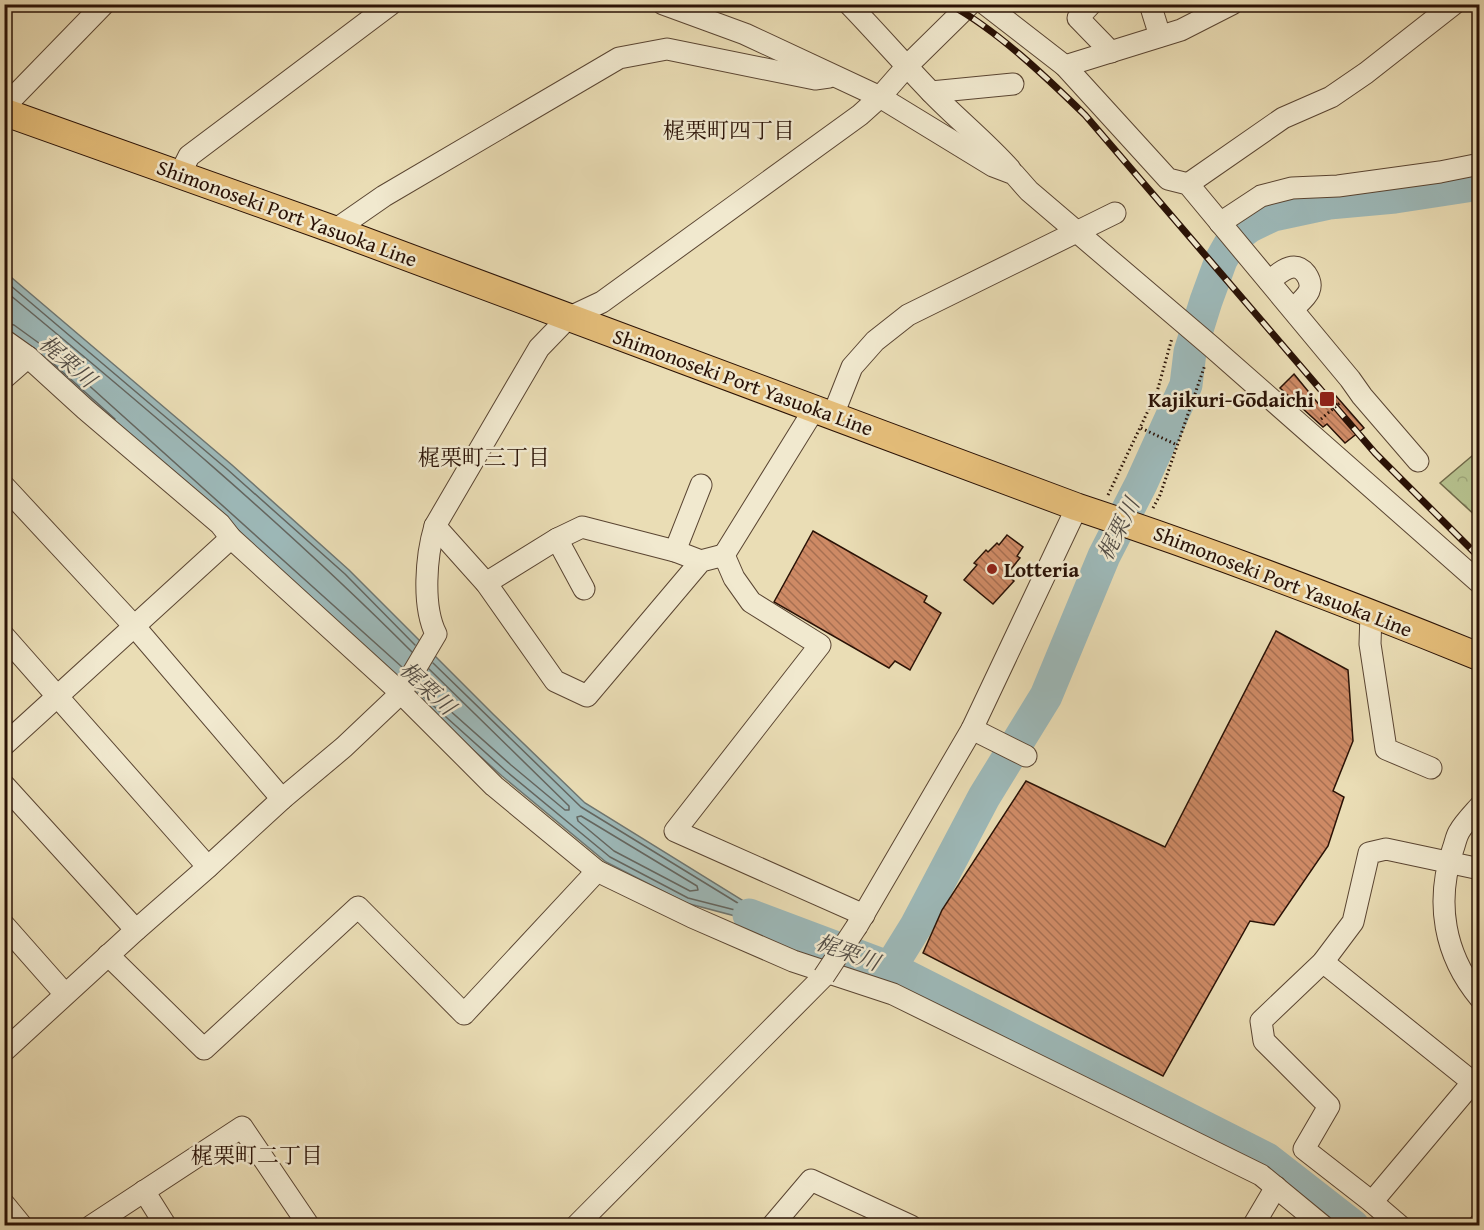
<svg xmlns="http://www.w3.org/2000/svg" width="1484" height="1230" font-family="'Gentium Book Plus','Noto Serif JP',serif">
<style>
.park{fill:url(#park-crowns);stroke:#706a4a;stroke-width:1.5}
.water{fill:#9db9b9;stroke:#6f7671;stroke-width:1.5}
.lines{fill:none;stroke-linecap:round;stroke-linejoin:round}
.shore{stroke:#646660;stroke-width:1.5}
.river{stroke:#9db9b9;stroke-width:33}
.building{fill:url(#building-back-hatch);stroke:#2a1206;stroke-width:1.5}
.minor-casing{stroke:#5a4532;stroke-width:23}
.major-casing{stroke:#2a1206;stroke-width:29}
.path{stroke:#2a1206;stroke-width:3;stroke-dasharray:1.5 3;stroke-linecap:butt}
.minor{stroke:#f1e9cf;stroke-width:21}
.major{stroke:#e5be7a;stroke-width:27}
.rail-casing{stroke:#2a1206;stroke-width:7}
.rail{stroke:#f1e9cf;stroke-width:4.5;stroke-dasharray:14;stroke-linecap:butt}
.minor-bridge-casing{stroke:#5a4532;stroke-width:23;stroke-linecap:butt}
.path-bridge{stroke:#2a1206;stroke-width:3;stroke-dasharray:1.5 3;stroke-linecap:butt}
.minor-bridge{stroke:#f1e9cf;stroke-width:21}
.poi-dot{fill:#8f2418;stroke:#f1e9cf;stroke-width:2}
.labels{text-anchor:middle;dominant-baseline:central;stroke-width:5;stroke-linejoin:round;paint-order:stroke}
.street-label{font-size:21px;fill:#2a1206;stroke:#f1e9cf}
.poi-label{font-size:21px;font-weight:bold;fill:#2a1206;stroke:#f1e9cf;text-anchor:end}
.neighbourhood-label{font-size:22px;fill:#2a1206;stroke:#f1e9cf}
.water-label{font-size:22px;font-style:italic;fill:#524c45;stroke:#f1e9cf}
</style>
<defs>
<pattern id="park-crowns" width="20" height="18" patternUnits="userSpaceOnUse" patternTransform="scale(1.5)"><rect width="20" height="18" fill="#b6c18e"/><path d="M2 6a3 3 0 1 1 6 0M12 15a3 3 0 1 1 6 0" fill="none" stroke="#9da579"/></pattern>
<pattern id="building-back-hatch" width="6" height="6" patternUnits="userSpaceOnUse" patternTransform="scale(1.5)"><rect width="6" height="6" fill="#ce8a65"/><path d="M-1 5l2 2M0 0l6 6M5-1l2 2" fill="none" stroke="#a76f51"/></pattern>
</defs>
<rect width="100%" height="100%" fill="#eaddb5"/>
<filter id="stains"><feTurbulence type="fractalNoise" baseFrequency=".00333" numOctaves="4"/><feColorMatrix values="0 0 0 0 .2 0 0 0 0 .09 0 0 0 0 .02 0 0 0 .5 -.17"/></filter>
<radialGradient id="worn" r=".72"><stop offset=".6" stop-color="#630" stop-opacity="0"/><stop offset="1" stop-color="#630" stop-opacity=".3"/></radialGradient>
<!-- park -->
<path class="park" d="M1479,450V519L1440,483Z"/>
<!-- water -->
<path class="water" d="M5,272L232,465L349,570L493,714L585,803L792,931L686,903L606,862L502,776L45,364L5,335Z"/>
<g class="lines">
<!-- shore -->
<g class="shore">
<path d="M4,280L228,470L345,574L415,645"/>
<path d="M4,290C144,406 283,523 412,652"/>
<path d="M4,323L14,325L54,354L402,667"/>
<path d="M46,357L115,419"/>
<path d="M420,684L511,765L565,810H569V806L429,669"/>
<path d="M416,690L506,771L610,857L688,898L739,911L742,910L741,905L581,807L433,663"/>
<path d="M581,816L697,886L698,890L690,891L614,851L578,821L577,817Z"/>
</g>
<!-- river -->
<g class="river">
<path d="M749,915L890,968L1267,1159L1353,1226"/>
<path d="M890,968L916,926L984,797L1046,696L1104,556L1141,484L1186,385L1190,352L1206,301L1221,260L1233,239L1250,226L1273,215L1329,203L1395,197L1480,184"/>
</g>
</g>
<!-- building -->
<g class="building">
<path d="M1294,374L1321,407L1336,396L1364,428L1345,443L1327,424L1323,427L1280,388Z"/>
<path d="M813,531L927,596L924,602L941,613L910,670L895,661L889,668L774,602Z"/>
<path d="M1007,535L1023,547L1017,556L1020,558L1007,574L1014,581L993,604L964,580L977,565L974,563L986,550L988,552L997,543L999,545Z"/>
<path d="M1276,631L1348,670L1353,741L1333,791L1344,797L1328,846L1274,925L1250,921L1163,1076L923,953L942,910L1026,781L1165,847Z"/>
</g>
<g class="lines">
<!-- minor casing -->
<g class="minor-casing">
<g id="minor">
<path d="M663,4L745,34L880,97L993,166L1014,174L1029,191L1212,347L1480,583"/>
<path d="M849,4C877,33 903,63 931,92C956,118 985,141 1010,169"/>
<path d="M985,4L1065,66L1168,179L1188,184L1350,379L1362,396L1418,461"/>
<path d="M1091,4L1078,18L1111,52"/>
<path d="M1150,4L1160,36"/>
<path d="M1065,66L1181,30L1232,4"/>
<path d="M931,92L1013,84"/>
<path d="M4,107L104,4"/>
<path d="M180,174L189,156L391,4"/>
<path d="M1188,184L1283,118L1331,97L1366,73L1454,4"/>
<path d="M1220,223L1261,196L1292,188L1338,186L1440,172L1480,164"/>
<path d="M335,230L384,196L619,58L667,49L815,79L829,77"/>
<path d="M1269,281C1276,276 1285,267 1294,267C1299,267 1303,270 1306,274C1317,290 1304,298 1293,309"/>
<path d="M4,340L28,357L85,409L220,524L231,538L401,693L494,786L597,871L692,917L793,961L893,994L1261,1175L1323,1226"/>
<path d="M4,378L28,357"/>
<path d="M833,415L852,367L875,341L908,315L1115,213"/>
<path d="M4,486L135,627L282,799"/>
<path d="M435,526L486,583L555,681L587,696L701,561L724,555L734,578L751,602L820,645L675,831L864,915"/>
<path d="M557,539L584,589"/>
<path d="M675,551L701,485"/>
<path d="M724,555L815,408"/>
<path d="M486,583L557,539L582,527L675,551L701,561"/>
<path d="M1371,613L1370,644L1386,749L1431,768"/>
<path d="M4,636L208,867"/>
<path d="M972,729L1026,756"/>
<path d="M4,745L231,538"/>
<path d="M4,785L136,930"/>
<path d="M1480,806C1473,814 1464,823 1459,832C1456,837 1455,844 1453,849C1435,902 1444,955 1480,998"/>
<path d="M4,925L65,994"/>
<path d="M857,926L972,729L1077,507"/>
<path d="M108,955L204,1049L358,907L464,1014L597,871"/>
<path d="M1323,962L1480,1088"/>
<path d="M4,1051L136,930L208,867L282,799L344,747L401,693L436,634C422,606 426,556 435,526L539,348L568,318L602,302L860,115L880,97L908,65L970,4"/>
<path d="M144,1191L166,1226"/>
<path d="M1372,1202L1472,1083"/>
<path d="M4,1204L22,1226"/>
<path d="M91,1226L242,1127L309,1226"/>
<path d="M576,1226L824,976"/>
<path d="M772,1226L811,1180L911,1226"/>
<path d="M1253,1226L1276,1187"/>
<path d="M1400,1226L1372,1202L1304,1149L1329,1106L1264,1041L1261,1021L1323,962L1353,922L1369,853L1386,849L1480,869"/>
<path d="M1479,1226L1480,1224"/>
</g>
</g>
<!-- major casing -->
<g class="major-casing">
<path id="major" d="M4,112L335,230L1077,507C1213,552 1347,603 1480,657"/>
</g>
<!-- path -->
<g class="path">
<path d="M1141,428L1177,445"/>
<path d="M1108,495L1157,392L1172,338"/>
<path d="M1153,508L1160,495L1205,365"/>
</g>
<!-- minor -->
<use href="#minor" class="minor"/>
<!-- major -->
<use href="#major" class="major"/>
<!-- rail casing -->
<g class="rail-casing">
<path id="rail" d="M949,4C997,30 1046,77 1085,115L1375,453L1480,558"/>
</g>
<!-- rail -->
<use href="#rail" class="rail"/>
<!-- minor-bridge casing -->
<g class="minor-bridge-casing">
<path id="minor-bridge" d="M824,976L857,926"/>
</g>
<!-- path-bridge -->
<path class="path-bridge" d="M1321,419L1341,402"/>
<!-- minor-bridge -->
<use href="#minor-bridge" class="minor-bridge"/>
</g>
<!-- markers -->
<g class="poi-dot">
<rect x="1319" y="391" width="16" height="16" rx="3"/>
<circle cx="992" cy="569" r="6"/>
</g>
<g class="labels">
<!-- street labels -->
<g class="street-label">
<text transform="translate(287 213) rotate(20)">Shimonoseki Port Yasuoka Line</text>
<text transform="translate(743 382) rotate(20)">Shimonoseki Port Yasuoka Line</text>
<text transform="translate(1283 581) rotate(21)">Shimonoseki Port Yasuoka Line</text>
</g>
<!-- poi labels -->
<g class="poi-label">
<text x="1314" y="399">Kajikuri-Gōdaichi</text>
<text x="1004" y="569" text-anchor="start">Lotteria</text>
</g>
<!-- neighbourhood labels -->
<g class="neighbourhood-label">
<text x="729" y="130">梶栗町四丁目</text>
<text x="484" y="457">梶栗町三丁目</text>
<text x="257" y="1155">梶栗町二丁目</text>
</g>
<!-- water labels -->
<g class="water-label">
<text transform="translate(68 361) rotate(41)">梶栗川</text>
<text transform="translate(1118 529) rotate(-63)">梶栗川</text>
<text transform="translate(428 688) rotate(43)">梶栗川</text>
<text transform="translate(848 952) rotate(20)">梶栗川</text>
</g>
</g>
<!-- margin -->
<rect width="1484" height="1230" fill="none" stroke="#eaddb5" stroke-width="24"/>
<rect x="6" y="6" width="1472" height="1218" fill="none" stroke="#2a1206" stroke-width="3"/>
<rect x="12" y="12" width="1460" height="1206" fill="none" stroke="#2a1206" stroke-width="1.5"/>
<rect width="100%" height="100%" filter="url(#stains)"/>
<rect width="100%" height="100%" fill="url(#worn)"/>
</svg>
